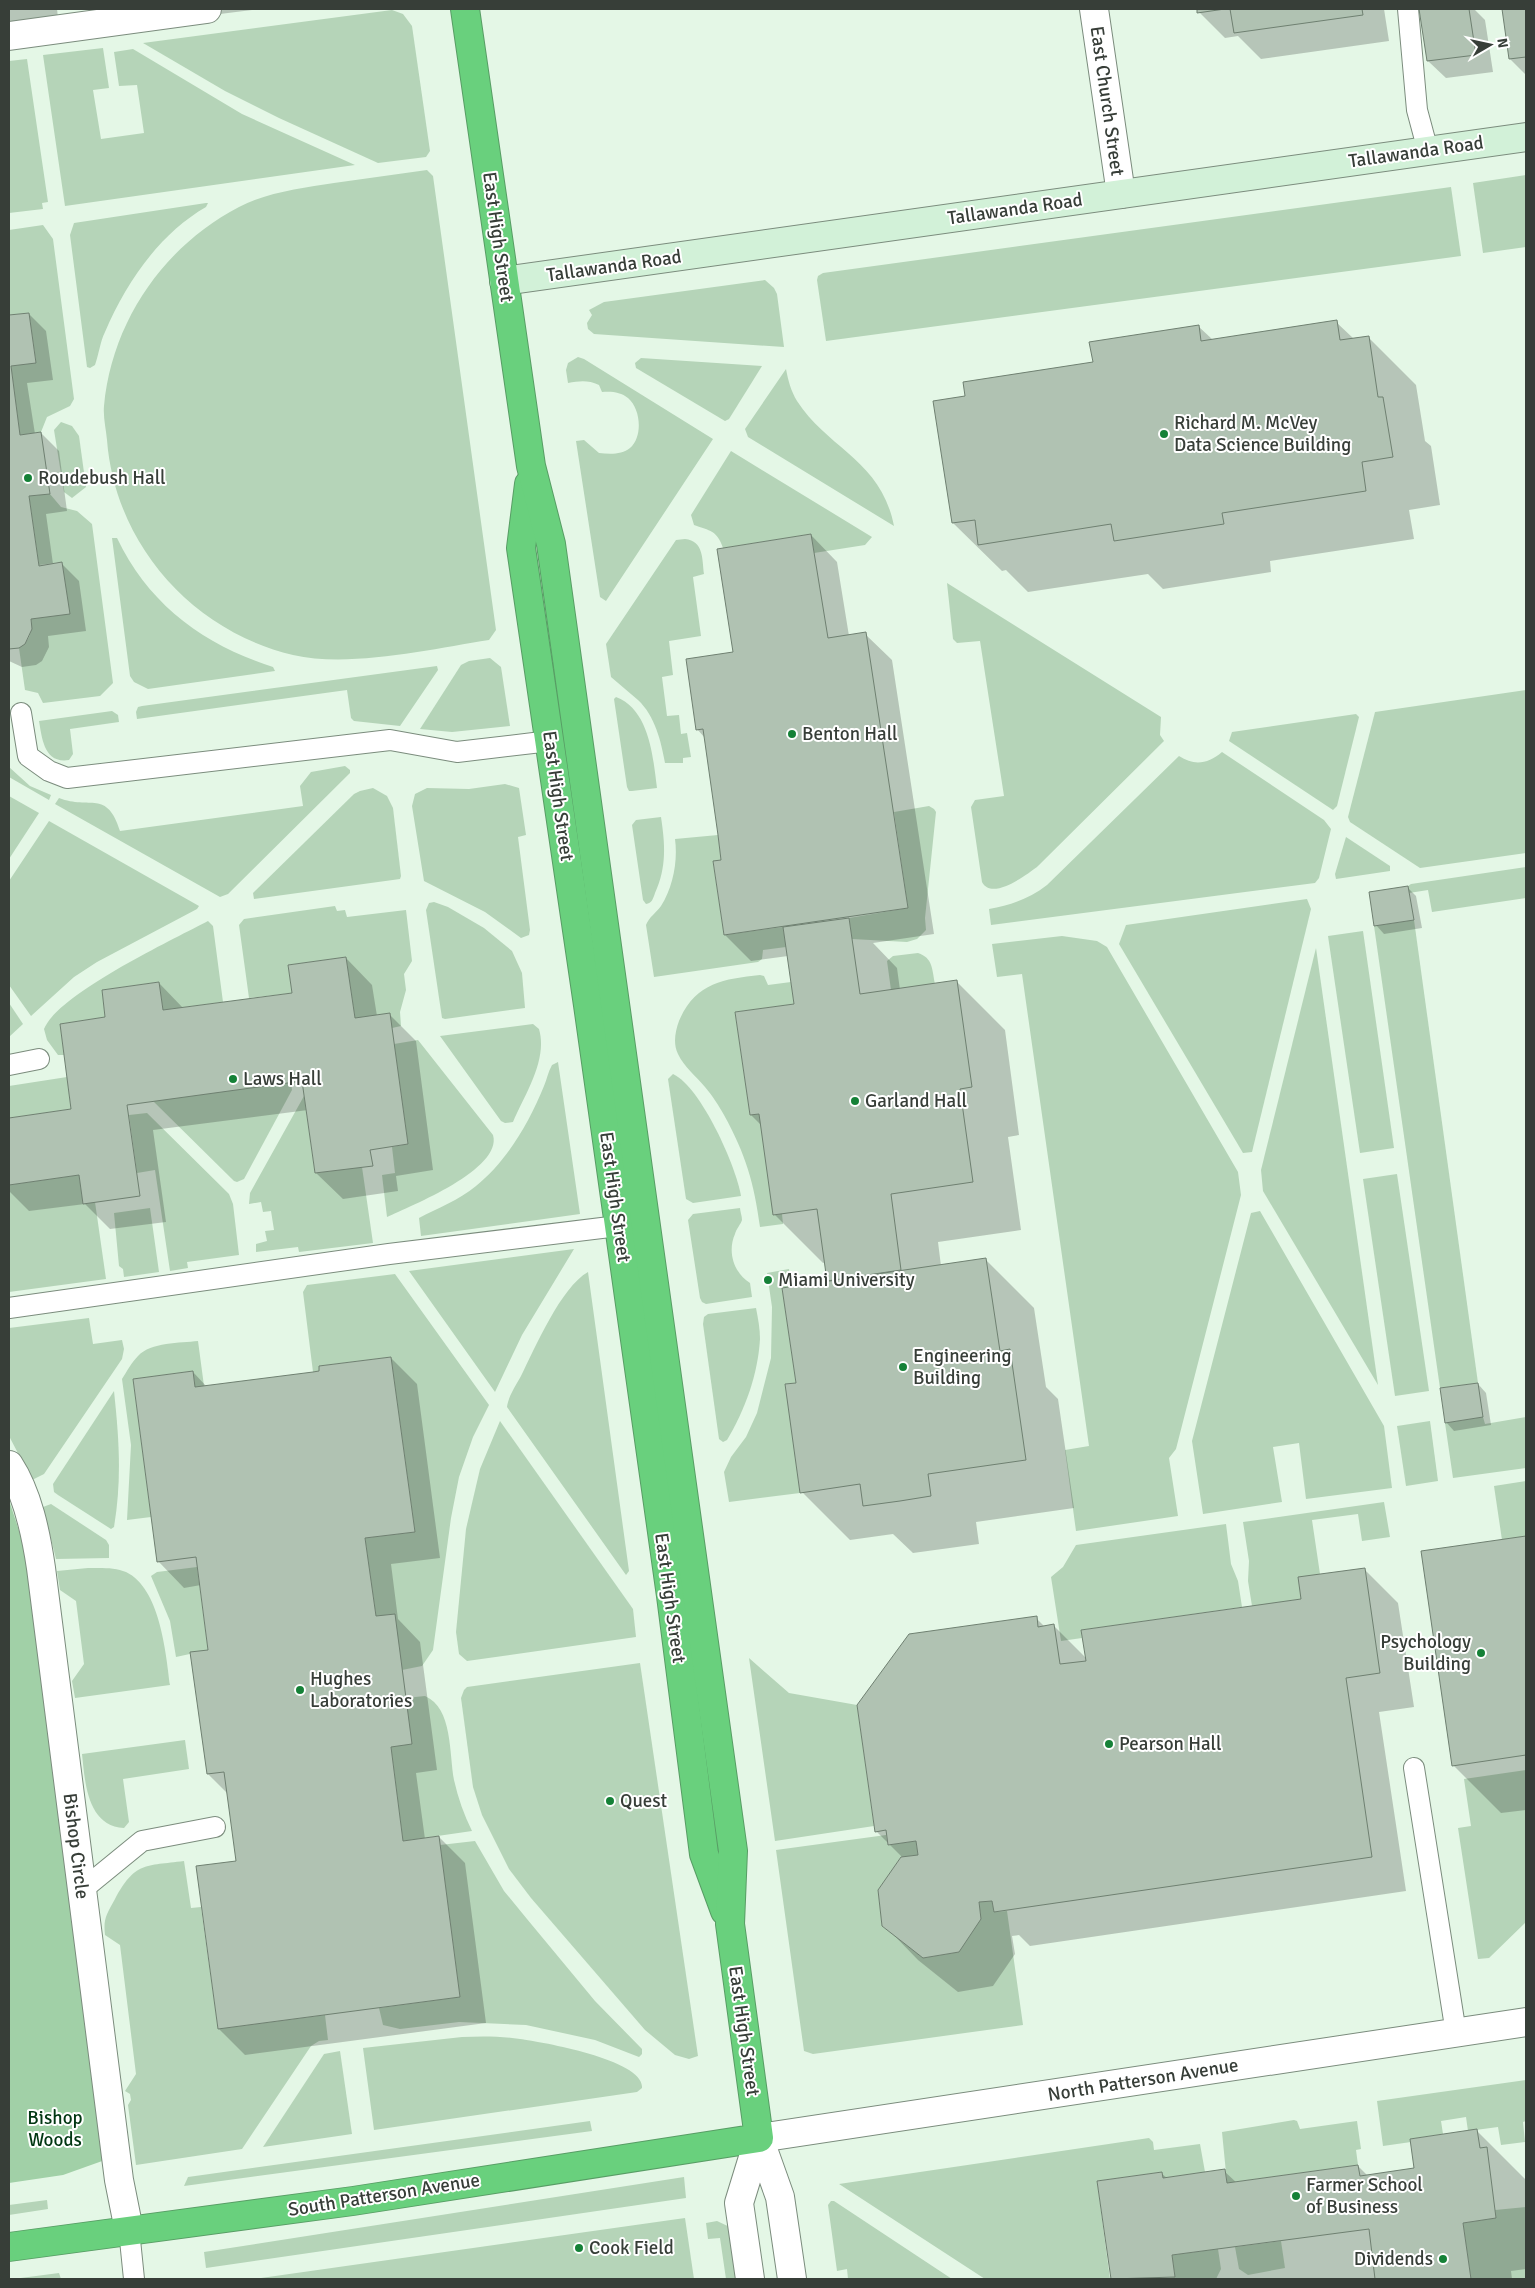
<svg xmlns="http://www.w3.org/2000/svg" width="1535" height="2288" font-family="Signika,sans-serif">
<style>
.green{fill:#b5d4b8}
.forest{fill:#a1d0a7}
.shadow{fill:#0003}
.building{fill:#b0c2b2;stroke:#6f8071}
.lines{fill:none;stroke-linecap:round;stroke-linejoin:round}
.lane-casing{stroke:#7b8c7d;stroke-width:22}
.street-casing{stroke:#7b8c7d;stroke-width:30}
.secondary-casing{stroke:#7b8c7d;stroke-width:30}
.highway-casing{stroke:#589d65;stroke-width:30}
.lane{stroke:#fff;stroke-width:20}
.street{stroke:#fff;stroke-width:28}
.secondary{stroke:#d2f1d8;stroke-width:28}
.highway{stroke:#69d07d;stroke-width:28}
.poi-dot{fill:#158137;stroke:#fff;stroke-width:2}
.labels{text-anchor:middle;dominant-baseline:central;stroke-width:4;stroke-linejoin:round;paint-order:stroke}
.street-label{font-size:19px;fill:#373e38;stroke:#fff}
.poi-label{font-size:19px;fill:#373e38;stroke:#fff;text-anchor:start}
.park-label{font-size:19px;fill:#013712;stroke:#fff}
</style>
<rect width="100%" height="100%" fill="#e4f7e6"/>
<!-- green -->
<g class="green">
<path d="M392,10L403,14L412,26L430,151L426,157L378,163L279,118L225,91L143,43Z"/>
<path d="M103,48L109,88L93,90L101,139L144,133L137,85L119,86L114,52L133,49L242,114L355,165L65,206L43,55Z"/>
<path d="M27,59L48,202L42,203L43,209L9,213V61Z"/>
<path d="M427,170L433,176L496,630L489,640C431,649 350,668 293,655C192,631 115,544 107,440C106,429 103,417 104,406C112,321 164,246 239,207C268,192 303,188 334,183C365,179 396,174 427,170Z"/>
<path d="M1526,175V247L1483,253L1473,183Z"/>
<path d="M1451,187L1461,256L826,341L817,280L818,276L823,273Z"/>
<path d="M206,203H208L206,207C159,234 126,283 105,332C100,342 99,354 95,365L90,368L87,367L70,235L74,223Z"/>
<path d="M43,225L53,239L74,399L70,406L47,417L41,432L20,435L11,366L36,362L29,313L9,315V230Z"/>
<path d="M765,280L774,288L777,294L784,347L594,334L588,329L587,323L592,315L589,310L604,302Z"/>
<path d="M578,357L584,359L713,439L606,601L600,597L576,441L584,440L599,453C609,454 622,455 630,448C643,437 641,409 628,398C621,392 611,391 602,392L599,385C588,380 580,381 568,383L566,370L568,363Z"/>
<path d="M641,358L762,366L729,419L725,421L636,368L635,363Z"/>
<path d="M786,369C788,380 791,391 797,401C829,450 881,460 894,526L748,437L745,429Z"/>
<path d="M61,422L72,426L79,436L86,487L72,498L64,492L54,430Z"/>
<path d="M731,451L872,537L865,545L814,553L811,534L723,548C717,530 710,531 694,525L691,515Z"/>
<path d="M50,494L61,507L77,511L92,524L113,683L100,696L43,703L38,693L25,690L19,648C29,641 33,632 31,619L69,613L62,562L39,565L29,496Z"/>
<path d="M112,538H117C149,605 204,645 273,667L275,671L148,689L134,682L130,676Z"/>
<path d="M685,539C704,541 702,559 704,574L693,577L701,636L669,641L673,675L662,677L667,716L679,715L681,734L687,733L691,757L683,758V763H665C661,741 655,716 638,700C629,692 620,685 611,677L606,644L676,540Z"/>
<path d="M947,583L1161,717L1160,735L1164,741L1037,867C1026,875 992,901 982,882L971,807L975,800L1004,796L980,641L957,643L953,639Z"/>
<path d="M490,658L501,667L510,726L452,732L420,729L461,665L469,661Z"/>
<path d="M437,666L438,670L400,726L354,721L351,718L347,690L137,719L136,712L138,707L142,706Z"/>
<path d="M1526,690V853L1420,868L1350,822L1348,817L1375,712Z"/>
<path d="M616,697C650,710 653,758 657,788L632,791H629L627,787L614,699Z"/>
<path d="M112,711L118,715L119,722L70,729L73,754L69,760C44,764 42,738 39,721Z"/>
<path d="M1356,714L1359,717L1337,806L1333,810L1229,741L1232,732Z"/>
<path d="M1222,752L1324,820L1331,829L1319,878L1315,883L991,925L989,909C1011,905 1029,899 1047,885L1179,756C1194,766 1208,764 1222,752Z"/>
<path d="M345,766L350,770V773L228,894L220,897L55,804L59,798C90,810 107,789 120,831L303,806L300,786L311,772Z"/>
<path d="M9,767L30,786L51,795L49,800L9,777Z"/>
<path d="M505,784L519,788L526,835L518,837L530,930L529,935L521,938L485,912L424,881L412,806L415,794L427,788L469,789Z"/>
<path d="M373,788L387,796L393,808L401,876L400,879L254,899L253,893L354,794L360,791Z"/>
<path d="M9,796L39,813L9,859Z"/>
<path d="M929,806L934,809L936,812L925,918L926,930L917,939L907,942L852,939L849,918L908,908L894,812Z"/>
<path d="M661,817C665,844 667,867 655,893C653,899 652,903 646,904L643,900L632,825L636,820Z"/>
<path d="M49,821L199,906L197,909L97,962L74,977L31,1016L9,985V881Z"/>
<path d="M718,835L721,860L713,862L724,935L783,927L786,947L763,950L762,959L758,962L654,977L646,925C649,917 656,913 661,906C673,887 678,861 675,839Z"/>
<path d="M1346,837L1390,866V871L1336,879L1335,874Z"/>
<path d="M1526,867V898L1432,912L1428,890L1409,893L1408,886L1411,884Z"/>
<path d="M1307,899L1311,909L1252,1152L1243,1153L1119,944L1126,925Z"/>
<path d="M434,902L448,907L484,928L512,951L522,973L525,1008L445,1019L442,1018L426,910L429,903Z"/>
<path d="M335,906L337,911L345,910L347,917L406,910L412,961L404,974L406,990L400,1012L401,1026L392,1028L355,1018L346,957L288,965L292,993L249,998L239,925L244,919Z"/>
<path d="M1414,920L1478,1383L1440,1388L1374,926Z"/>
<path d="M208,921L213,926L223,1002L163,1010L159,982L102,990L105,1017L60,1024L64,1055H58L47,1040L44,1029C58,994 172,940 208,921Z"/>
<path d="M1363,931L1394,1148L1360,1153L1328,936Z"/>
<path d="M1062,936L1097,941L1107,947L1238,1172L1241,1195L1176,1449L1169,1458L1178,1516L1076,1531L1065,1450L1089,1446L1022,974L997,977L992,944Z"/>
<path d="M1316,948L1378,1385L1263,1191L1261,1170Z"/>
<path d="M918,953C933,958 932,969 935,984L891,990L887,961L893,956Z"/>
<path d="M760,975L764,976L768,985L791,982L794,1004L735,1012L750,1115L759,1114L782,1214L783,1224L760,1227C754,1183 746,1155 724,1115C719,1106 712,1095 705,1087C696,1076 684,1067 678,1054C673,1044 675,1032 679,1021C695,983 723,979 760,975Z"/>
<path d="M9,1003L23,1024L9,1037Z"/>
<path d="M533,1024L539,1029C548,1060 525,1094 513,1122L505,1123L501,1121L440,1036Z"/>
<path d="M418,1040L493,1135C503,1169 411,1206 387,1217L382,1175L395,1173L392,1147L408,1144L394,1044Z"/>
<path d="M558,1062L580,1214L421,1236L419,1218C438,1208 459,1200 476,1186C507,1161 529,1123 544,1086C547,1079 548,1072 552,1065Z"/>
<path d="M673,1074C701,1087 736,1166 741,1196L693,1203L686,1199L668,1079Z"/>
<path d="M67,1077L71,1109L9,1118V1086Z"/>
<path d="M291,1082L292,1090L244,1179L237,1182L234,1181L153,1101Z"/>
<path d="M304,1096L315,1173L362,1167L373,1243L299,1252L298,1247L256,1252V1244L267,1241L265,1231L274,1230L271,1211L263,1212L261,1202L249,1204L250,1193Z"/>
<path d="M147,1113L229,1194L233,1204L239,1255L187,1262L188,1268L170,1271L155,1170L137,1173L129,1115Z"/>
<path d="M1397,1174L1429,1391L1395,1396L1363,1179Z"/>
<path d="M79,1175L83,1203L95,1202L106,1279L9,1292V1185Z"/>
<path d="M150,1208L159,1272L124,1277L123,1269L119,1266L114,1213Z"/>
<path d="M740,1208C740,1211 742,1216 742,1220C741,1224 736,1229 735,1234C727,1252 734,1273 750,1283L752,1297L706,1304L702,1302L700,1298L688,1220L693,1214Z"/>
<path d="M1260,1211L1384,1426L1392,1488L1306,1499L1299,1443L1273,1447L1282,1502L1203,1514L1192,1441L1251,1213Z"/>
<path d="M574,1249L522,1335L495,1392L409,1271Z"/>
<path d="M789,1269L791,1286L782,1288L796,1383L786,1384L800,1493L729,1502L724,1472L731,1457L746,1437L757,1413L771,1358L772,1307L767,1273Z"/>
<path d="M588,1272L629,1571L626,1575L507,1407C508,1397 516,1385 521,1376C535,1348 561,1287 588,1272Z"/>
<path d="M395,1274L489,1405L473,1437L459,1477L451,1518L433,1650L422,1666L402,1670L376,1616L365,1538L415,1532L391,1357L319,1366V1371L313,1372L303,1292L307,1285Z"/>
<path d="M756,1308C758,1318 760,1329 760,1339C758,1374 745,1410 727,1440L723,1442L719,1439L703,1324L704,1317L708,1314Z"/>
<path d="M89,1318L93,1344L122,1340L124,1349L122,1359L44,1474L32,1480L9,1436V1328Z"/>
<path d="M198,1341L204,1386L195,1387L193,1371L133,1379L151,1517L127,1520L131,1445L122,1379C127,1371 132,1362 138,1356C151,1342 180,1343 198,1341Z"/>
<path d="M114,1391C119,1439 122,1479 114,1527L111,1529L58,1495L54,1492L53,1484Z"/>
<path d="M1483,1417L1485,1424L1526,1417V1468L1453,1478L1445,1423Z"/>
<path d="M500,1421L633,1609L636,1637L467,1661L459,1654L456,1632L466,1529L480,1469Z"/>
<path d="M1430,1421L1438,1481L1406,1486L1397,1426Z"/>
<path d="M1526,1481V1536L1502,1540L1494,1486Z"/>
<path d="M1384,1502L1390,1537L1362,1541L1358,1514L1312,1520L1320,1574L1301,1599L1252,1606L1248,1581L1249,1561L1243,1522Z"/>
<path d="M51,1504L106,1540L109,1545V1558L56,1559L43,1507Z"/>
<path d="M1226,1524L1231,1564L1238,1581L1242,1607L1081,1630L1082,1638L1061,1641L1051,1577L1063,1567L1076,1545Z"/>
<path d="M197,1567L208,1650L176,1657L170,1621L151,1576L157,1572Z"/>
<path d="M88,1568C100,1568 115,1567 126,1572C160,1588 166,1653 170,1685L75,1698L72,1681L84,1664L76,1601L60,1590L57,1571Z"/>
<path d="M749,1658L789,1693L857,1705L874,1826L775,1841Z"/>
<path d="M640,1663L698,2056L689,2059L675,2055L645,2030L531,1898L509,1869L482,1815L473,1787L461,1698L464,1690L467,1687Z"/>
<path d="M425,1696C453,1708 449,1754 454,1780C458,1798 464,1815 472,1831L403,1841L391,1747L406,1698Z"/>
<path d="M185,1740L189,1769L123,1779L129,1822L124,1828C87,1826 85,1782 82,1754Z"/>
<path d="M1526,1770V1922L1489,1958L1478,1959L1458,1828L1471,1826L1464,1779Z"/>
<path d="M886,1835L888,1845L916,1841L918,1855L901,1857L878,1890L882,1926L923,1958L959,1952L981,1919L979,1902L992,1901L994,1912L1007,1911L1023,2025L813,2054L804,2051L776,1850Z"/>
<path d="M475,1841L504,1891L527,1919L595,2001L642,2049V2054L639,2057L595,2040L526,2025L459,2022L400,2029L383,2025L379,2008L460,1997L440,1845Z"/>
<path d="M184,1861L191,1908L201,1907L218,2029L325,2015L328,2040L319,2041L311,2046L242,2149L136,2165L128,2105L131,2100L130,2094L125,2091L136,2074L120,1945L105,1935C103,1918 107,1914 115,1899C135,1862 145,1866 184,1861Z"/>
<path d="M462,2037C481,2036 501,2036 520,2039C542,2042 645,2060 642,2088L637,2092L374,2130L363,2048Z"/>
<path d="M340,2051L352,2134L263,2147L324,2054Z"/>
<path d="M1526,2080V2121L1523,2122L1525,2142L1501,2145L1498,2127L1468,2131L1466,2117L1441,2121L1443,2134L1410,2139L1411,2142L1383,2146L1377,2101Z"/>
<path d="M1294,2120L1297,2121L1300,2129L1357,2121L1361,2149L1356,2150L1358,2165L1227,2183L1222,2132Z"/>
<path d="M590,2121L592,2131L184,2186L188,2177Z"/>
<path d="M1149,2138L1153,2142L1154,2150L1200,2144L1205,2172L1163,2178L1162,2172L1097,2181L1110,2279H985L839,2184Z"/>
<path d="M684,2177L686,2198L206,2268L204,2252Z"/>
<path d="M47,2200L48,2209L9,2215V2205Z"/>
<path d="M831,2201H834L952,2279H848L847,2269L837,2271L828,2205Z"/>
<path d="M1526,2207V2279H1471L1463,2223L1496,2218L1495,2210Z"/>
<path d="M685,2218L694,2279H254Z"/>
<path d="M717,2221L734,2229L742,2279H726L720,2238L708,2239L706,2223Z"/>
<path d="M1281,2241L1285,2268L1248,2275L1239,2269L1235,2247Z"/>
<path d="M1218,2249L1221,2269L1216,2279H1162L1175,2277L1172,2255Z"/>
<path d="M59,2273L61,2279H13Z"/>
</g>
<!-- forest -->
<path class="forest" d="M9,1500L22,1540L28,1569L105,2160L63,2175L9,2183Z"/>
<!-- shadow -->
<g class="shadow">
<path d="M9,9H57L60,35L9,41Z"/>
<path d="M197,9H259L204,16Z"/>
<path d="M1198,9H1384L1389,41L1261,59L1238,36L1225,38L1199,12Z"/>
<path d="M1420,9H1474L1485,20L1493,72L1446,78L1428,61Z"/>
<path d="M1503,9H1526V75L1510,59Z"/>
<path d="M29,314L46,331L53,380L27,383L35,434L41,433L59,451L67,511L46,514L53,564L61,563L79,581L86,631L48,636L49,647L42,661L36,665L22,667L9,661V317Z"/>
<path d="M1336,322L1354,339L1368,337L1416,385L1425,441L1431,446L1440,505L1409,510L1414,539L1270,561L1271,572L1163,589L1148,574L1028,592L1006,570L1002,571L953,523L966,398L1094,363L1198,326L1213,340Z"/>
<path d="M811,535L837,562L849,636L865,634L892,660L934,934L873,943L897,968L900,990L956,981L1005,1030L1019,1135L1008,1137L1021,1230L938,1242L941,1266L986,1260L1034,1308L1046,1387L1058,1399L1074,1508L976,1522L979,1544L913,1553L893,1534L850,1540L802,1492L798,1384L828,1282L826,1262L823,1263L774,1214L762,1126L751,1115L795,1005L788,956L751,961L725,935L723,861L705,738L697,729L734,653Z"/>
<path d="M1408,888L1416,896L1422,928L1384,934L1376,925Z"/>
<path d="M346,958L372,985L377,1016L390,1015L416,1041L433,1170L396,1176L398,1191L343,1199L316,1173L308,1110L153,1130L166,1222L110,1229L85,1204L29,1211L9,1191V1119L73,1110L107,1019L159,983L184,1009L293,994Z"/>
<path d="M391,1358L417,1384L440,1558L391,1564L398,1619L420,1642L437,1770L416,1773L425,1839L439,1837L465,1863L486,2023L245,2055L219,2029L237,1862L228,1794L208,1774L209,1652L201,1585L184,1588L158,1561L193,1372L207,1387L313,1373Z"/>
<path d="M1478,1384L1486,1393L1491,1425L1454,1431L1446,1422Z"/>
<path d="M1526,1537V1810L1501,1813L1453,1765L1423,1552Z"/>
<path d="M1364,1569L1398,1603L1414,1707L1379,1712L1406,1891L1030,1946L1019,1935L1012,1936L1015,1954L993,1986L958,1992L918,1960L884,1925L902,1857L876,1831L1036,1618L1045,1627L1054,1626L1086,1658L1303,1600Z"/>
<path d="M1477,2131L1525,2179L1526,2269L1511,2271L1512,2279H1112L1099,2182L1162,2174L1167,2178L1224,2171L1237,2183L1358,2166L1368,2176L1416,2169Z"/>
</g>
<!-- building -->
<g class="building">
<path d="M1197,9H1225L1197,13Z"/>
<path d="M1230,9H1362L1363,15L1234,33Z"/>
<path d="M1419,9H1469L1476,55L1427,61Z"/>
<path d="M1502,9H1526V57L1509,59Z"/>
<path d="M29,313L36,363L11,366L20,435L41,432L50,494L29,496L39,566L62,562L70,614L31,619L32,629L25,644L19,648L9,649V315Z"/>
<path d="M1337,320L1340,340L1369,336L1378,397H1383L1393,457L1362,462L1366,491L1222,513L1224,524L1114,541L1111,524L978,545L975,520L952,523L933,401L965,396L963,382L1093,362L1089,342L1199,325L1201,341Z"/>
<path d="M811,534L828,638L866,632L908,908L724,935L713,861L721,860L718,835L703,729L696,730L686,659L733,652L717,549Z"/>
<path d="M1408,886L1414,920L1374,926L1369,892Z"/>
<path d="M849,918L860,994L957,980L972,1087L960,1089L973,1182L891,1194L901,1270L827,1281L817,1209L773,1215L759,1114L750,1115L735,1012L794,1004L783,927Z"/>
<path d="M346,957L355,1018L390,1013L408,1144L370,1150L373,1166L315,1173L302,1081L127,1105L140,1196L83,1204L79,1175L9,1185V1118L71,1109L60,1024L105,1017L102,990L159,982L163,1010L292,993L288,965Z"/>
<path d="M986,1258L1000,1351L1010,1349L1026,1460L928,1474L931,1496L900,1501L863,1506L860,1484L800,1493L785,1384L796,1383L782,1288Z"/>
<path d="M391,1357L415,1532L365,1538L376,1616L395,1614L412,1744L391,1747L403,1841L439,1836L460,1997L218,2029L196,1866L236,1861L224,1772L207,1774L190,1652L208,1650L196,1557L157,1562L133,1379L193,1371L195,1387L313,1372L319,1371V1366Z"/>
<path d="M1478,1383L1483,1417L1445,1423L1440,1388Z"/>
<path d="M1526,1536V1755L1452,1766L1421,1551Z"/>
<path d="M1365,1568L1380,1673L1346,1678L1372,1857L994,1912L992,1901L979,1902L981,1919L959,1952L923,1958L882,1926L878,1890L901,1857L918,1855L916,1841L888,1845L886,1830L875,1832L857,1705L909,1634L1037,1616L1038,1627L1054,1624L1060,1664L1086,1661L1081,1630L1301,1599L1298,1577Z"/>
<path d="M1477,2129L1480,2148L1487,2147L1496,2218L1463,2223L1471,2279H1375L1369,2229L1172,2255L1175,2277L1111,2279L1097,2181L1162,2172L1163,2178L1225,2169L1227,2183L1358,2165L1360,2176L1414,2168L1410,2139Z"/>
</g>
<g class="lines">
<!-- lane casing -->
<g class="lane-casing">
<g id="lane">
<path d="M1408,9L1417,110L1428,151"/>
<path d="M21,713L28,756L49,771L67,778L390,740L457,752L550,741"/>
<path d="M9,1065L39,1059"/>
<path d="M9,1308L389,1254L618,1226"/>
<path d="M1414,1768L1456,2033"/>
<path d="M82,1890L142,1841L215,1827"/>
<path d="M129,2230L134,2279"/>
</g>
</g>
<!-- street casing -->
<g class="street-casing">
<g id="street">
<path d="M1094,9L1121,194"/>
<path d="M9,36L207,9"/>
<path d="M9,1465C28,1494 36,1534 41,1568L119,2180L129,2230"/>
<path d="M759,2138L1526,2022"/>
<path d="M759,2138L780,2197L792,2279"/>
<path d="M750,2279L739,2203L759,2138"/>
</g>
</g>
<!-- secondary casing -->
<g class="secondary-casing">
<path id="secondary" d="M504,281L1526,137"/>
</g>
<!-- highway casing -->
<g class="highway-casing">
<g id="highway">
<path d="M529,484L521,548L588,1005L671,1596L704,1854L725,1911"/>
<path d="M9,2247L353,2201L759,2138L730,1924L733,1851L551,544L531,466L465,9"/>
</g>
</g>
<!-- lane -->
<use href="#lane" class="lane"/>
<!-- street -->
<use href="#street" class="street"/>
<!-- secondary -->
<use href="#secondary" class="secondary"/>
<!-- highway -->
<use href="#highway" class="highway"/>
</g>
<!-- markers -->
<g class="poi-dot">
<circle cx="1164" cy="434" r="5"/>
<circle cx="28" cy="478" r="5"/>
<circle cx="792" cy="734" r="5"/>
<circle cx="233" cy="1079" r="5"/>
<circle cx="855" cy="1101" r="5"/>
<circle cx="768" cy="1280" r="5"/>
<circle cx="903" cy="1367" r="5"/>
<circle cx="1481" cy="1653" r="5"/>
<circle cx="300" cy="1690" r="5"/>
<circle cx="1109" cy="1744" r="5"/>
<circle cx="610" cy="1801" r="5"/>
<circle cx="1296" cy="2196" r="5"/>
<circle cx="579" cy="2248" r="5"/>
<circle cx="1443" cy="2259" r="5"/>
</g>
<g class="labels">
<!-- street labels -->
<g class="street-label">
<text transform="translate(1107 101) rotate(82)">East Church Street</text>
<text transform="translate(1416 152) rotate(-8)">Tallawanda Road</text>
<text transform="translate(1015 209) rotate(-8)">Tallawanda Road</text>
<text transform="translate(498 237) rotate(82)">East High Street</text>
<text transform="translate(614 266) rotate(-8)">Tallawanda Road</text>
<text transform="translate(558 796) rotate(82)">East High Street</text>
<text transform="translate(615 1197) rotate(82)">East High Street</text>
<text transform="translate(670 1598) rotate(82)">East High Street</text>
<text transform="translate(76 1846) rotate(83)">Bishop Circle</text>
<text transform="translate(744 2031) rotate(82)">East High Street</text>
<text transform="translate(1143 2080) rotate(-9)">North Patterson Avenue</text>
<text transform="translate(384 2195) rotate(-9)">South Patterson Avenue</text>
</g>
<!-- poi labels -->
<g class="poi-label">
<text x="1174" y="423">Richard M. McVey<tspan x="1174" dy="22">Data Science Building</tspan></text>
<text x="38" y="478">Roudebush Hall</text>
<text x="802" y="734">Benton Hall</text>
<text x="243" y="1079">Laws Hall</text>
<text x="865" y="1101">Garland Hall</text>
<text x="778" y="1280">Miami University</text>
<text x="913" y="1356">Engineering<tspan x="913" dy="22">Building</tspan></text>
<text x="1471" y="1642" text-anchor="end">Psychology<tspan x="1471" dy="22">Building</tspan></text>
<text x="310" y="1679">Hughes<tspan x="310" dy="22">Laboratories</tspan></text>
<text x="1119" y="1744">Pearson Hall</text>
<text x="620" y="1801">Quest</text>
<text x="1306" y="2185">Farmer School<tspan x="1306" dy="22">of Business</tspan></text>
<text x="589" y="2248">Cook Field</text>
<text x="1433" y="2259" text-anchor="end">Dividends</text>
</g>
<!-- park labels -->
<g class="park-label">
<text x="55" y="2118">Bishop<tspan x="55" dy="22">Woods</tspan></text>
</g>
</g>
<!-- border -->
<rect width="1535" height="2288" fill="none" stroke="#373e38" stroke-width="20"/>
<!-- north arrow -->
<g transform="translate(1490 45) rotate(81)" stroke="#ffffff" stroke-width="4" paint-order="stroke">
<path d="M0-4L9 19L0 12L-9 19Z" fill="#373e38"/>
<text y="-8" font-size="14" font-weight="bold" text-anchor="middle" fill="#373e38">N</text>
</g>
</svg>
